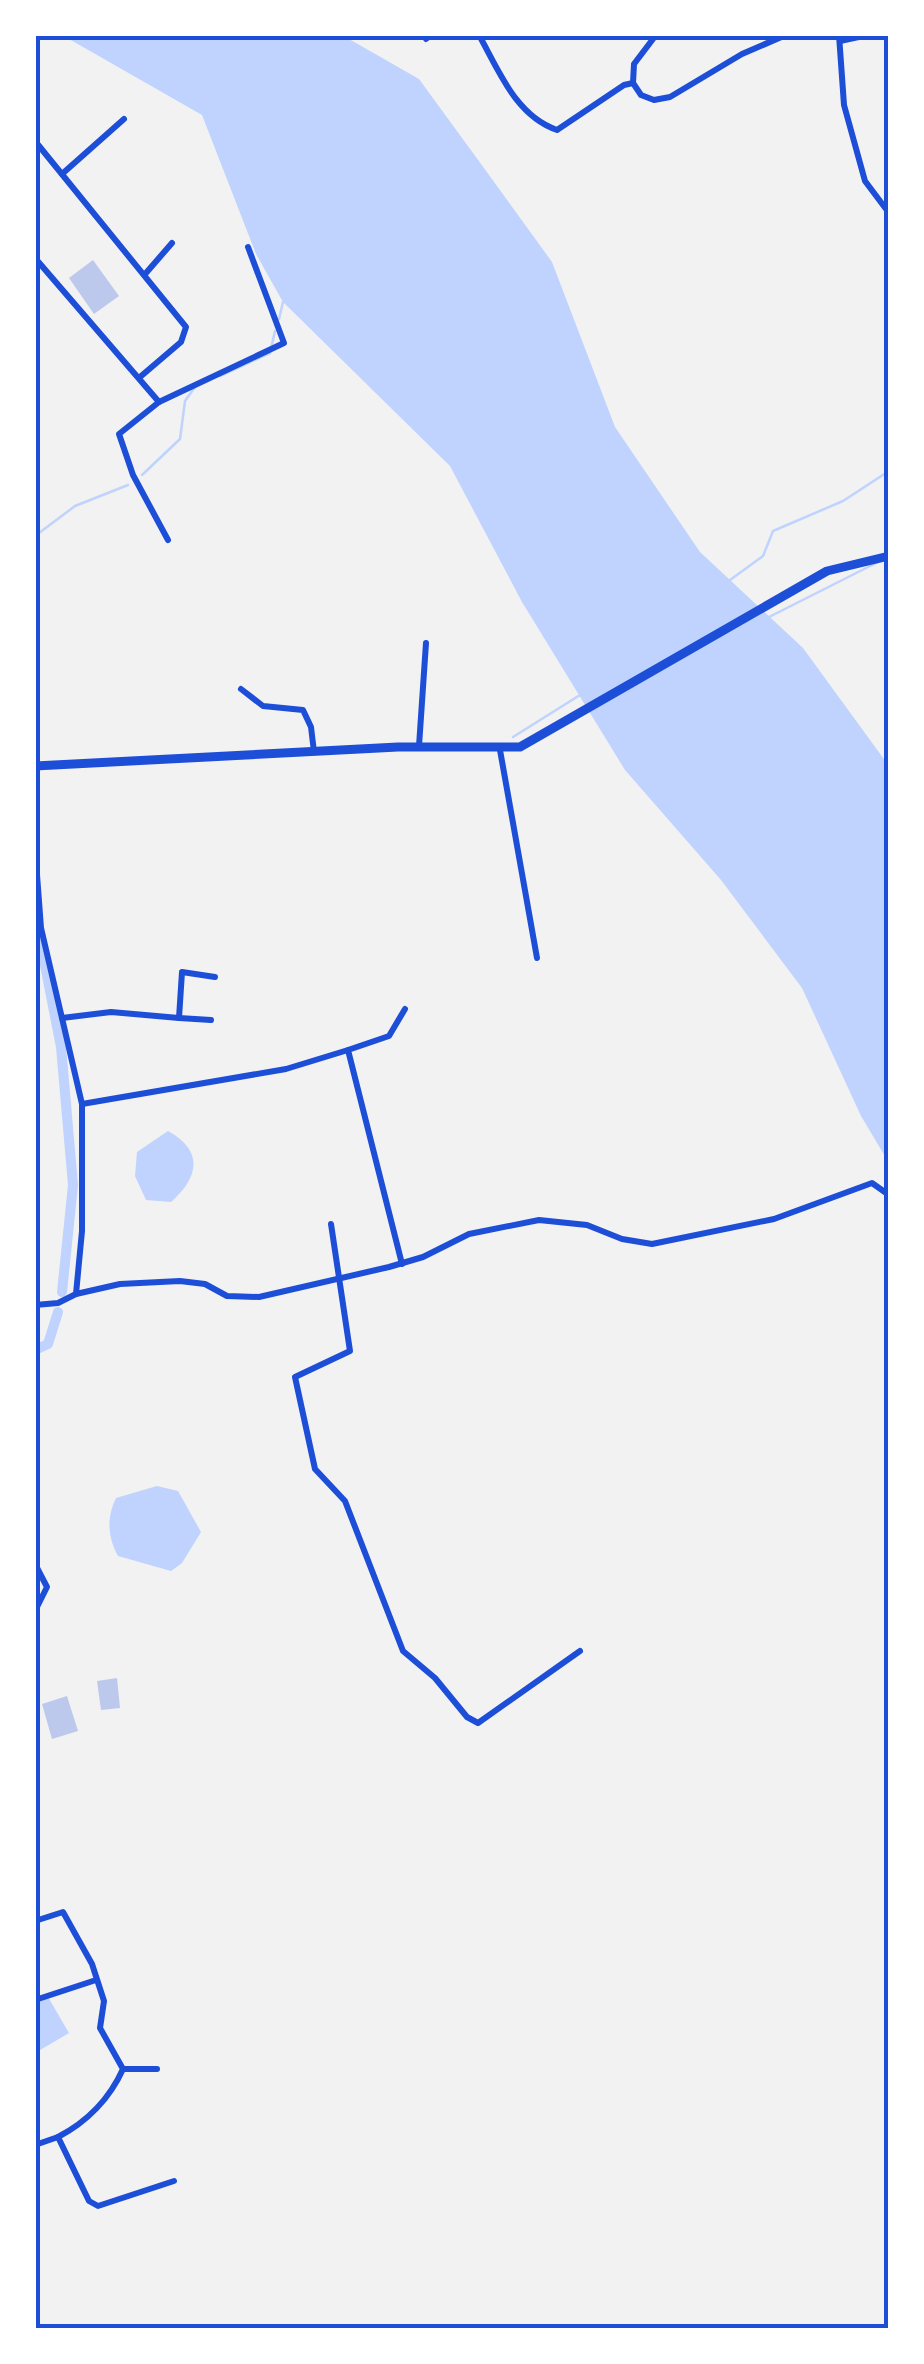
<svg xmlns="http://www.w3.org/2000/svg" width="924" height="2364" font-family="Cabin,sans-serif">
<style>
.water{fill:#bfd3fe}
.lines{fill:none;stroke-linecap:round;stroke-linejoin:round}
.stream{stroke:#bfd3fe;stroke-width:2.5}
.canal{stroke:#bfd3fe;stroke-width:10}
.building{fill:#bdc9ec}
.minor{stroke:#1d4ed8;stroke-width:6}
.secondary{stroke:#1d4ed8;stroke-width:9}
.neatline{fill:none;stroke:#1d4ed8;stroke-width:4}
</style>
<rect width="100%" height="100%" fill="#f2f2f2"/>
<!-- water -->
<g class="water">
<path d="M62,35H342L419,79L481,164L552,262L615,427L700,552L803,648L889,766V1163L861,1116L802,988L721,880L625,770L522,602L450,466L283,302L256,254L202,115Z"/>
<path d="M168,1131C204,1151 199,1177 171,1202L146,1200L135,1176L137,1152Z"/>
<path d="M157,1486L178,1491L201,1532L182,1563L171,1571L118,1556C108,1538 106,1518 116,1498Z"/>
<path d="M48,1997L69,2033L35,2053V2002Z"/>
</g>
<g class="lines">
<!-- stream -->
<g class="stream">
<path d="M279,319L283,302"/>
<path d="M220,376L270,353L275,331"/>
<path d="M142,475L180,439L185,401L195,387"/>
<path d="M35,536L75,506L128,485"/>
<path d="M730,580L763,556L773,531L843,501L889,471"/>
<path d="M769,617L878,562"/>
<path d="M513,737L580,695"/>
</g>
<!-- canal -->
<g class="canal">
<path d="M35,914L61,1047L73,1185L62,1292"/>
<path d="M35,1350L48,1344L58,1312"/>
</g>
</g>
<!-- building -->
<g class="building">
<path d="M93,260L119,296L94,314L69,278Z"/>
<path d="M117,1678L120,1708L101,1710L97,1681Z"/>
<path d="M67,1696L78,1731L52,1739L42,1704Z"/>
</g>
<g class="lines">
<!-- minor -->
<g class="minor">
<path d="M479,35C499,71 516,116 557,130L624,85L633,83L641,95L654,100L670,97L742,54L786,35"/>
<path d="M839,35L844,105L865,181L886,209"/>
<path d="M426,39L431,35"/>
<path d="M840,41L868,35"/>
<path d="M633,83L634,64L656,35"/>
<path d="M35,141L186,327L181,342L140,377"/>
<path d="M62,174L124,119"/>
<path d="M35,258L159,402L119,434L133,475L168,540"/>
<path d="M146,273L172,243"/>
<path d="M159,402L284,343L248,247"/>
<path d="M241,689L263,706L303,710L311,727L314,752"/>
<path d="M419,746L426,643"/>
<path d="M500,750L537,958"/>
<path d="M35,848L41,928L82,1104V1231L76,1294L120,1284L180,1281L205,1284L227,1296L259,1297L389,1267L423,1257L469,1234L539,1220L587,1225L622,1239L652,1244L774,1219L872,1183L889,1195"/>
<path d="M62,1018L111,1012L179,1018L182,972L215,977"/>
<path d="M179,1018L211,1020"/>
<path d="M82,1104L286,1069L348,1050"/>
<path d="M331,1224L350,1351L295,1377L315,1469L345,1501L403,1651L435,1678L467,1717L478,1723L580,1651"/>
<path d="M402,1264L348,1050L389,1036L405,1009"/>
<path d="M35,1305L58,1303L76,1294"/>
<path d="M35,1564L47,1587L35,1611"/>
<path d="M35,1921L63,1912L92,1964L104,2001L100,2028L123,2069C110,2098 87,2122 58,2137L89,2201L98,2206L174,2181"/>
<path d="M35,2000L96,1980"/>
<path d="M123,2069H157"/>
<path d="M35,2145L58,2137"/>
</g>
<!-- secondary -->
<path class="secondary" d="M35,766L398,747H520L827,571L889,556"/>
</g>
<!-- border -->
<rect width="924" height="2364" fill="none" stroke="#ffffff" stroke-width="75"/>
<rect x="38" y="38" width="848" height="2288" class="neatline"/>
</svg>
